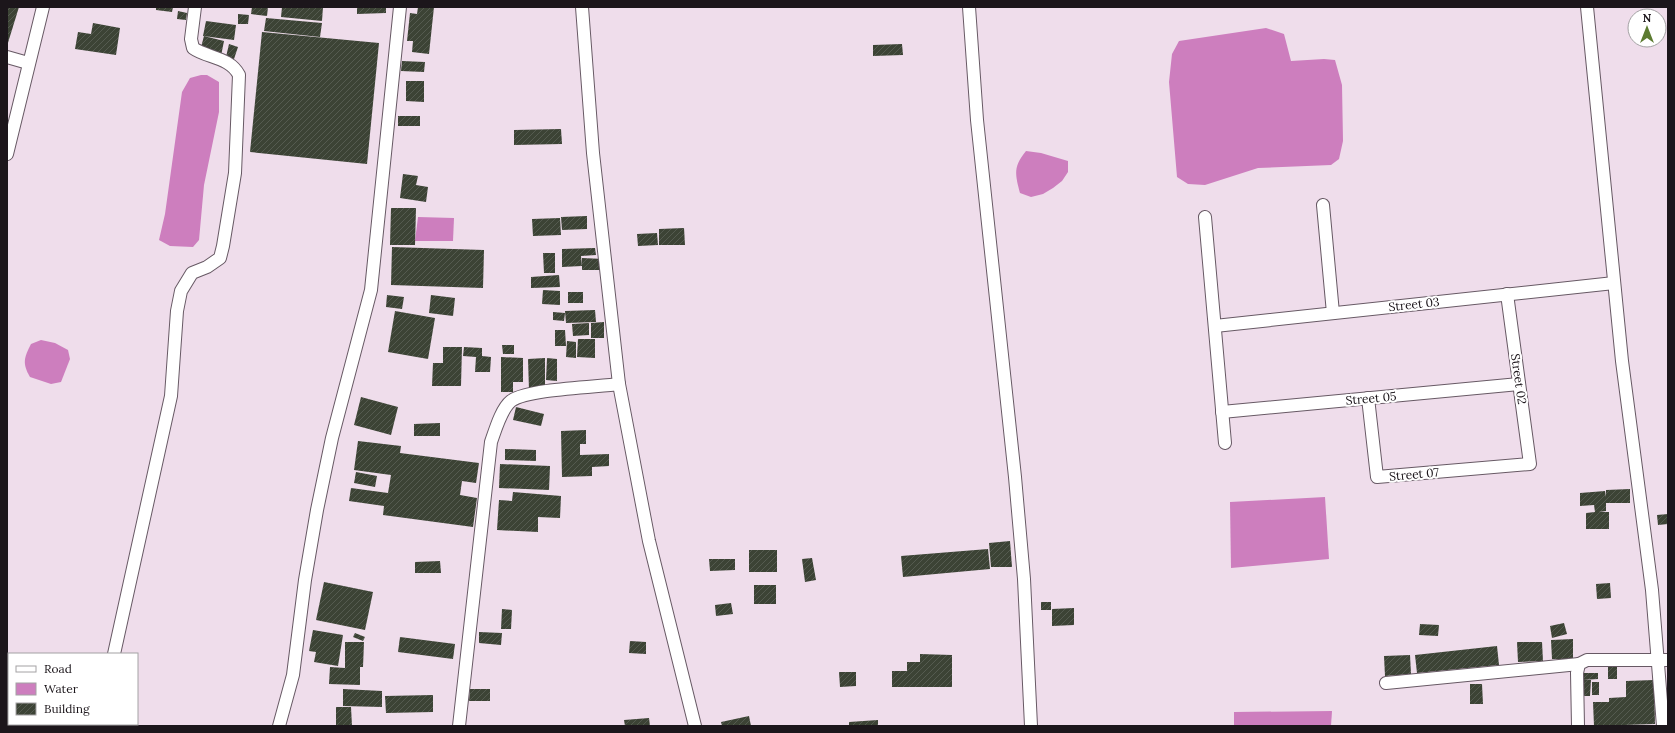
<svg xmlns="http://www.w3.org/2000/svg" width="1675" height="733" font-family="Lora,serif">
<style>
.water{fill:#cd7ebe}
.building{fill:url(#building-hatch)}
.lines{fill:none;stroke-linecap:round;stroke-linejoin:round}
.minor-casing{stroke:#675964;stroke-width:14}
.minor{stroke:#fff;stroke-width:12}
.labels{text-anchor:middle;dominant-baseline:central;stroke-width:4;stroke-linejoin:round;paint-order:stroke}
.street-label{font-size:12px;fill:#1c161b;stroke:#fff}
</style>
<defs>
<pattern id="building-hatch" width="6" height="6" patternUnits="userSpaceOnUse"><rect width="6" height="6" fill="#3c4335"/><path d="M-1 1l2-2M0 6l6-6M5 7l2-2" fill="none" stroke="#555b50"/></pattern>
</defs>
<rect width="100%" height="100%" fill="#efddeb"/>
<!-- water -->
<g class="water">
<path d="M1266,28L1284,34L1291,61L1324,59L1335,60L1342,85L1343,141L1339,159L1331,165L1258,168L1205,185L1188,184L1177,177L1169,82L1172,54L1179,41Z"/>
<path d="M201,75H207L219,82V112L204,185L199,240L193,247L170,246L159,240L165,214L182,92L190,78Z"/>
<path d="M1026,151L1041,153L1068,161V172L1062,181L1053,188L1043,194L1031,197L1020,193C1015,174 1013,167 1026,151Z"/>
<path d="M418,217L454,218L453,241H415Z"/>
<path d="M41,340L55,343L68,350L70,359L61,382L51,384L30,377C22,363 24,358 31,344Z"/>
<path d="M1325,497L1329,559L1231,568L1230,502Z"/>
<path d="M1332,711L1331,726H1234V712Z"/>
</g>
<!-- building -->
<g class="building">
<path d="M7,7H19L7,46Z"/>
<path d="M156,7H173L172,12L156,10Z"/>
<path d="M252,7H268L267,16L251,14Z"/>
<path d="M282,7H323L322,21L281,17Z"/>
<path d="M357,7H386V13L357,14Z"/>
<path d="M418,7H434L429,54L412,52L413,41H407L410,13L417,14Z"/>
<path d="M178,11L187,13L186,20L177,19Z"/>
<path d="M238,14L249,15L248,24H238Z"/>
<path d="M266,18L322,23L320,37L264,31Z"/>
<path d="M206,21L236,25L234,40L203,36Z"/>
<path d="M93,23L120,28L116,55L75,49L78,32L91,34Z"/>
<path d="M262,32L379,43L367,164L250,152Z"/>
<path d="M204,36L224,41L221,56L200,51Z"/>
<path d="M229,44L238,47L234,59L226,57Z"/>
<path d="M902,44L903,55L873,56V45Z"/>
<path d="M402,61L425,62L424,72L401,71Z"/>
<path d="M406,81H424V102L406,101Z"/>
<rect x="398" y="116" width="22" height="10"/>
<path d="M561,129L562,144L514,145V130Z"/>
<path d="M403,174L418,176L416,185L428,187L426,202L400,198Z"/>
<path d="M391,208H416L415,245H390Z"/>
<path d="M587,216V229L562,230L561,217Z"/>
<path d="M560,218L561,235L533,236L532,219Z"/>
<path d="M684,228L685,245H659V229Z"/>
<path d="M657,233L658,245L638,246L637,234Z"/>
<path d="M392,247L484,250L483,288L391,285Z"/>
<path d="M595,248L596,255L581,256L582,266L562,267V249Z"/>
<path d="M543,253H555V273H544Z"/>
<path d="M582,258L604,259V270H582Z"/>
<path d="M559,275L560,287L531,288V277Z"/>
<path d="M543,290L560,291V305L542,304Z"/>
<rect x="568" y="292" width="15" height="11"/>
<path d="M387,295L404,297L402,309L386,307Z"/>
<path d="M431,295L455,298L453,316L429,313Z"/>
<path d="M595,310L596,322L566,323L565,311Z"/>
<path d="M395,311L435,318L428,359L388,352Z"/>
<path d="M553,312L565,313L564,321L553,320Z"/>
<path d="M604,322V338H591V323Z"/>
<path d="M589,323V335L573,336L572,324Z"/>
<path d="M555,330H565L566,346H555Z"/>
<path d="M578,339H595V358L577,357Z"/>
<path d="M567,341L576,342V358L566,357Z"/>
<path d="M502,345H514V354H503Z"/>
<path d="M443,347H462L461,386H432L433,363H443Z"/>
<path d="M464,347L482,348V356L491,357L490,372H475L476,357L463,356Z"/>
<path d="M501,357L523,358V382H513V392H501Z"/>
<path d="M545,358V390H529L528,359Z"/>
<path d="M547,358L557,359V381L546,380Z"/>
<path d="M361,397L398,407L391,435L354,425Z"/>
<path d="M516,407L544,414L541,426L513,420Z"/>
<path d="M440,423V436H414V424Z"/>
<path d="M586,430V444H580V455L609,454V466L592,467V476L562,477L561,431Z"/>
<path d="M358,441L401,446L400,453L479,463L476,483L462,481L460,495L477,498L473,527L383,515L384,506L349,501L351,488L388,493L391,475L354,470Z"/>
<path d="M505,449L536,450V461L505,460Z"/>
<path d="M500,464L550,466L549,490L499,488Z"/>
<path d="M356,472L377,476L375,487L354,483Z"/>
<path d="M1630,489V503H1606V511L1599,512H1609V529H1586V513L1595,512L1594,505L1580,506V493L1605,491L1606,497V490Z"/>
<path d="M513,492L561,496L560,518L538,517V532L497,530L499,500L512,501Z"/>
<path d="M1668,514V524L1658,525L1657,515Z"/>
<path d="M1010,541L1012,567H991L989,543Z"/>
<path d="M988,549L990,569L903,577L901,556Z"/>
<rect x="749" y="550" width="28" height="22"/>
<path d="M812,558L816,580L805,582L802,559Z"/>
<path d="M709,559H735V570L710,571Z"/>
<path d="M440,561L441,573H415V562Z"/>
<path d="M324,582L373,592L365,630L316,620Z"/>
<path d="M1610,583L1611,598L1597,599L1596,584Z"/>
<rect x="754" y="585" width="22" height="19"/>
<rect x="1041" y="602" width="10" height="8"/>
<path d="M731,603L733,614L716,616L715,605Z"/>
<path d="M1074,608V625L1052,626V609Z"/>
<path d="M502,609L512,610L511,629H501Z"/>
<path d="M1564,623L1567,634L1552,638L1550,626Z"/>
<path d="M1420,624L1439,625L1438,636L1419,635Z"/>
<path d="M313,630L343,635L338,666L314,662L316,652L309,651Z"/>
<path d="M479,632L502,633L501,645L479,643Z"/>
<path d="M355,633L365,637L363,641L353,637Z"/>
<path d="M400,637L455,644L453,659L398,652Z"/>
<path d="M1573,639V661L1560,662V659H1552L1551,640Z"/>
<path d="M630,641L646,642V654L629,653Z"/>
<path d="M345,642H364L363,667H360V685L329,684L330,667L345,668Z"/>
<path d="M1517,642H1542L1543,661L1518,662Z"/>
<path d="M1497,646L1499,665L1417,673L1415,655Z"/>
<path d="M920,654L952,655V687H892V671H907V662H920Z"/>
<path d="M1410,655L1411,674L1385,676L1384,656Z"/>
<path d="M1608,666L1617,667V679H1608Z"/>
<path d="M839,672H856V686L840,687Z"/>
<path d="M1583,673H1598V679L1583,680Z"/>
<path d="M1582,680H1591L1590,696H1582Z"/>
<path d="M1654,680L1655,724L1594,726L1593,702H1609V698L1626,697V681Z"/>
<rect x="1592" y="682" width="7" height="13"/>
<path d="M1470,684H1482L1483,704H1470Z"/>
<path d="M343,689L382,691V707L343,706Z"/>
<path d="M470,689H490V701H469Z"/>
<path d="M433,695V712L386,713L385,696Z"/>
<path d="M336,707H351L352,726H336Z"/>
<path d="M749,716L751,726H722L721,722Z"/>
<path d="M649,718L650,726H625L624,720Z"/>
<path d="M878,720V726H849V722Z"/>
</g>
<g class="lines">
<!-- minor casing -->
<g class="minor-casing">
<g id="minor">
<path d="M582,7L593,153L619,384L649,541L695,726"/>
<path d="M969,7L977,120L1015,477L1024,579L1031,726"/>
<path d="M1587,7L1622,361L1652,590L1663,726"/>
<path d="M7,57L28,63"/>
<path d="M7,154L43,7"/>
<path d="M1323,205L1333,313"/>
<path d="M1205,217L1225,443"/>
<path d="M1215,326L1614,283"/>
<path d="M1368,398L1377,477L1530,464L1507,294"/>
<path d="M1222,412L1519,384"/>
<path d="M114,654L171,396L177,311L181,291L192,273L207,267L220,258L223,246L235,173L239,75C230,57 207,58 193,48L191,39L195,7"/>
<path d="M1386,683L1579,664"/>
<path d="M100,726V724"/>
<path d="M279,726L293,675L305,580L317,510L332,438L371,290L400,7"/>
<path d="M459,726L491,442C495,431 501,409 511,401C527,389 595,387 619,384"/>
<path d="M1578,726L1577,673L1579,664L1587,660H1668"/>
</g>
</g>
<!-- minor -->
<use href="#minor" class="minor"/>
</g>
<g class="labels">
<!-- street labels -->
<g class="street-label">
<text transform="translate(1414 304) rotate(-6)">Street 03</text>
<text transform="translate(1519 379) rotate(82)">Street 02</text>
<text transform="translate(1371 398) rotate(-5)">Street 05</text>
<text transform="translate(1414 474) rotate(-5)">Street 07</text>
</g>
</g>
<!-- border -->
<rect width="1675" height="733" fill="none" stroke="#1c161b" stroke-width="16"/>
<!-- legend -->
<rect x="8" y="653" width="130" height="72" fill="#ffffff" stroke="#a4a2a4"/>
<rect x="16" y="666" width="20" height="6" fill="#ffffff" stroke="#a4a2a4"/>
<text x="44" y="673" font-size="12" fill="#1c161b">Road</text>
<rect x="16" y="683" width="20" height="12" fill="#cd7ebe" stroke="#a4a2a4"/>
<text x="44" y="693" font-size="12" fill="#1c161b">Water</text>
<rect x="16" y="703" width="20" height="12" fill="url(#building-hatch)" stroke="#a4a2a4"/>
<text x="44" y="713" font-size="12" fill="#1c161b">Building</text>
<!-- north arrow -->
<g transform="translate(1647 28)"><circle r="19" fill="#ffffff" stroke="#a4a2a4"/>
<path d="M0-3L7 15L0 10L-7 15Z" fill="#5c7b31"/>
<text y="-6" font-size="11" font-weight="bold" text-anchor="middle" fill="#1c161b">N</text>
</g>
</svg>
